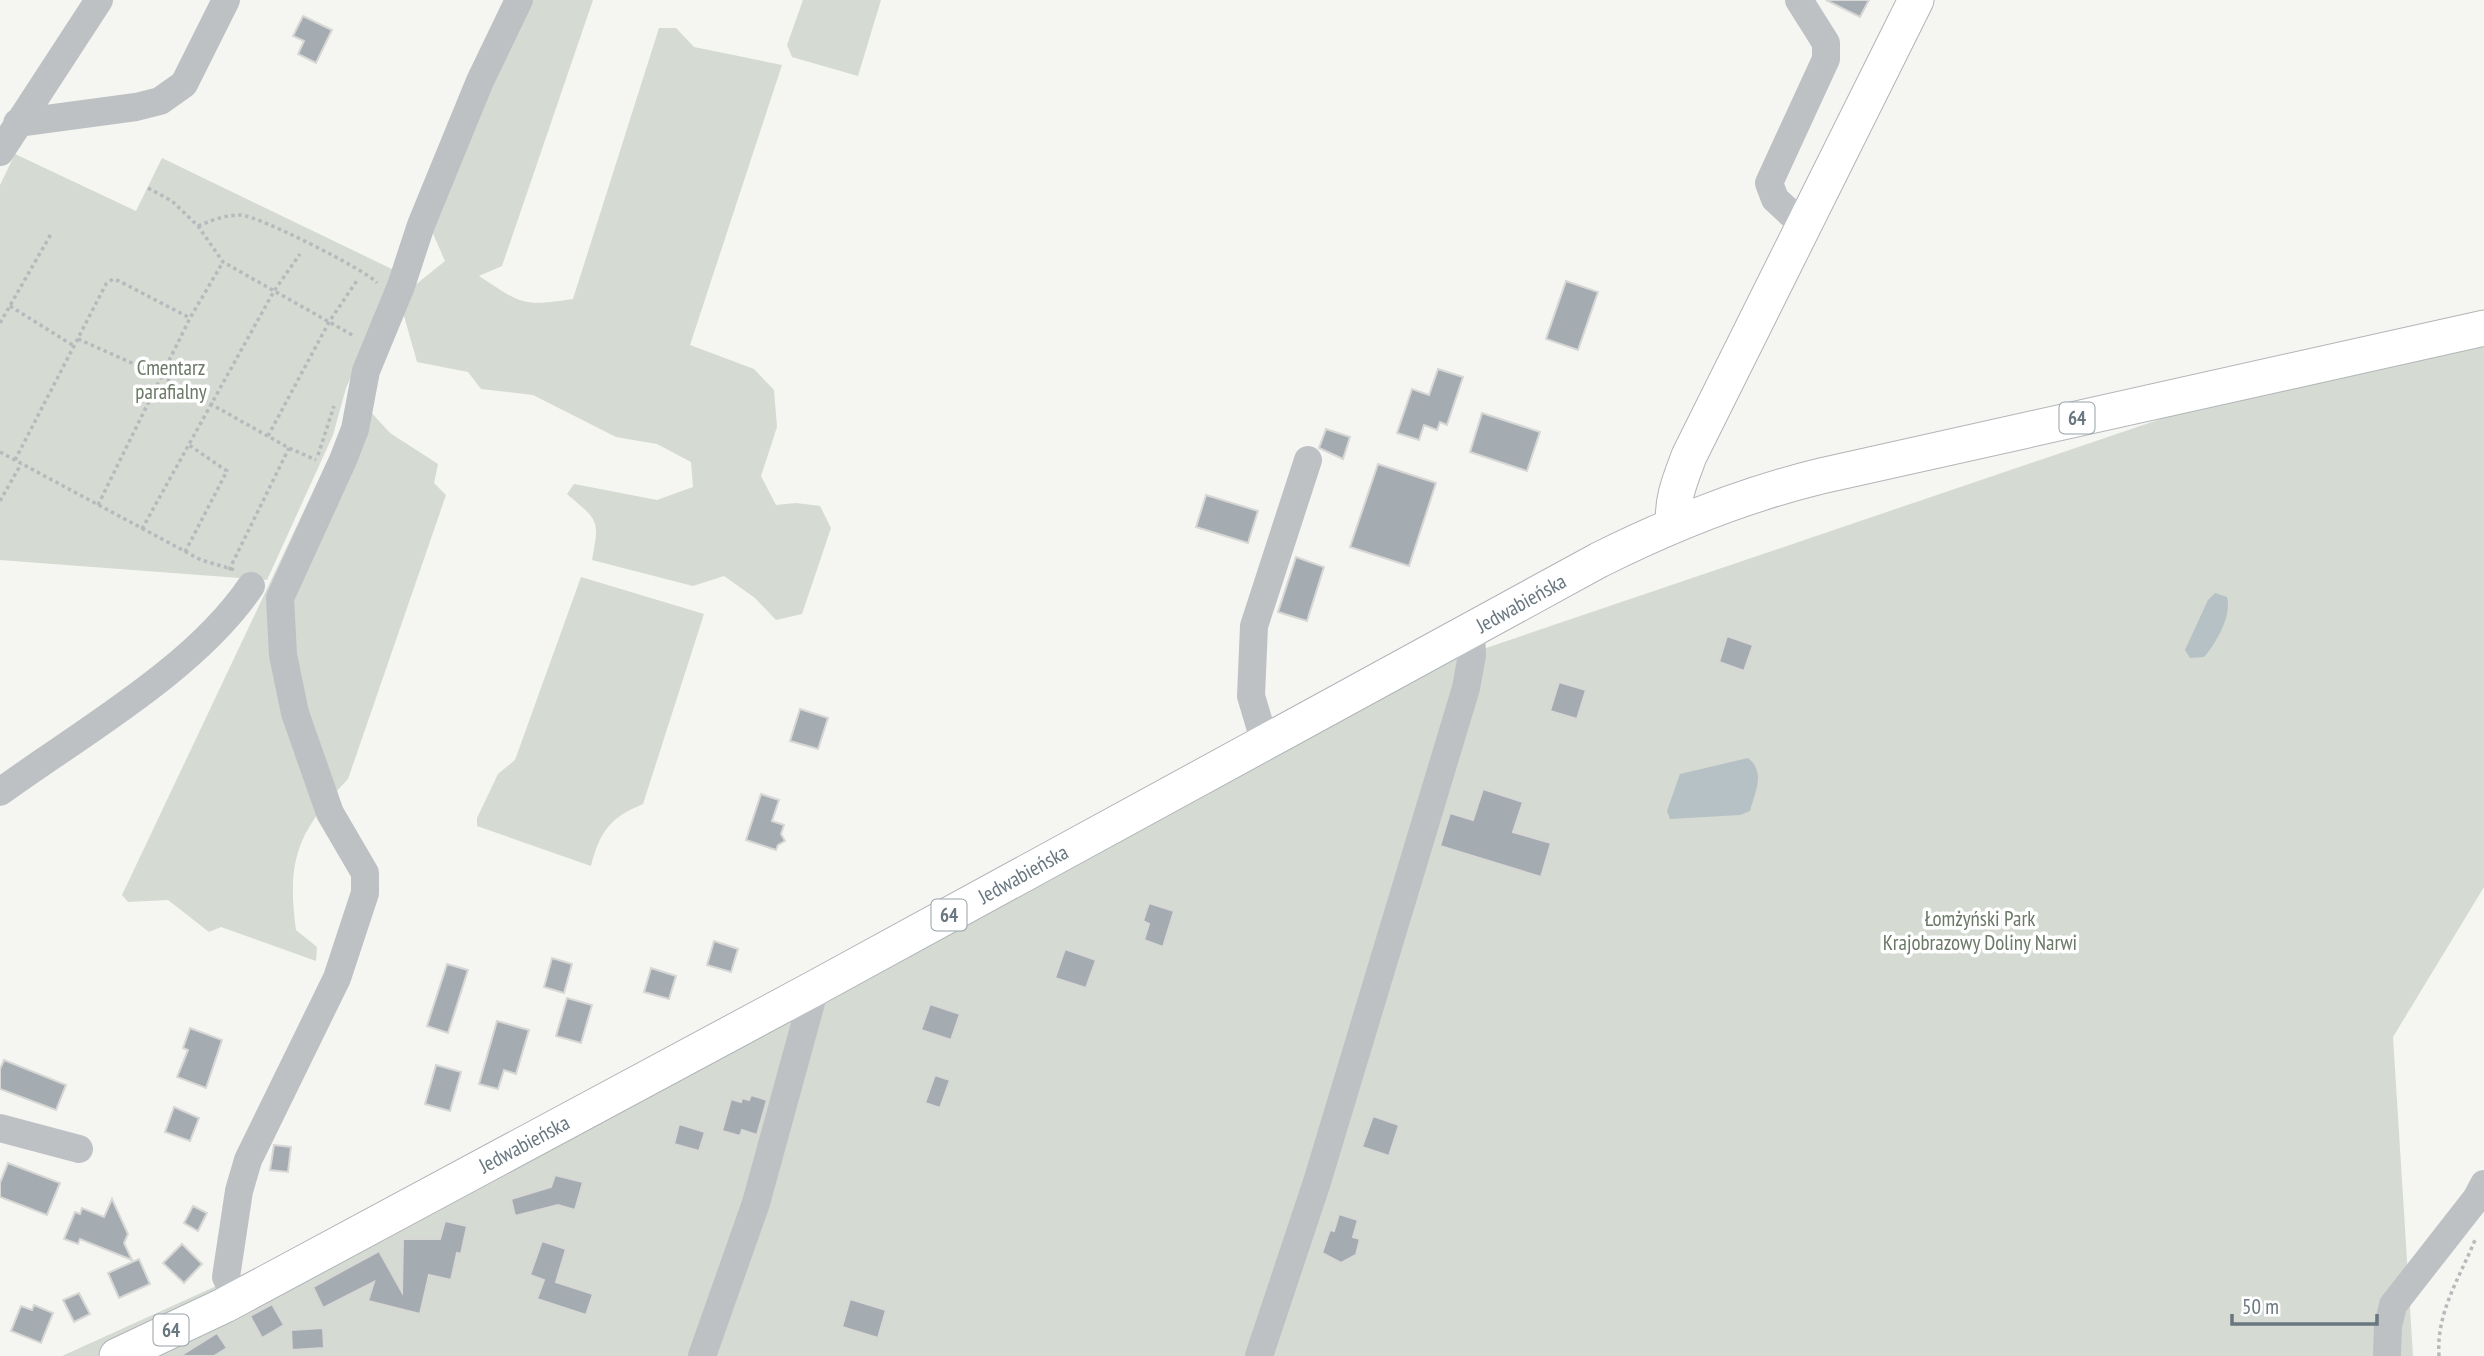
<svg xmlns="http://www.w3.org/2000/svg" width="2484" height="1356" font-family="'PT Sans Narrow',sans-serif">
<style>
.green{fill:#d5dad2}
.water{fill:#b5c1c4}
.building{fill:#a5acb1;stroke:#d7d7d5;stroke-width:2}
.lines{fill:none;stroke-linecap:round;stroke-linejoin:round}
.major-casing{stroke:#b1b5b8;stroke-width:37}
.path{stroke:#b7babc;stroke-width:3.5;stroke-dasharray:3.5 3.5;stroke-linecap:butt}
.minor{stroke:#bdc1c4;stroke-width:28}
.major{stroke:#fff;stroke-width:35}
.labels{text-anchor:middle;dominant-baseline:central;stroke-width:7;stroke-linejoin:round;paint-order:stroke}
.shield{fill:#fff;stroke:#95a0a6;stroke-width:2}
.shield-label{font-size:19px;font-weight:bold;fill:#687780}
.park-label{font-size:21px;fill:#6b7866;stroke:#fff}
.street-label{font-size:21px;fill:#687780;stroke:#fff}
</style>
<rect width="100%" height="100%" fill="#f5f5f2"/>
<!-- green -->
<g class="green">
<path d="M525,0H593L502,266L479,276C522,304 521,307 573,299L659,28H676L694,47L782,65L690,345L754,369L774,390L777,427L761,476L776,505L796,503L820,506L831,528L802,614L776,620L755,598L724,576L693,586L592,560C600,518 598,521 567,494L574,484L657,500L693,487L691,462L657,444L616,437L533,395L481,389L468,372L417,362L401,305L414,286L445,261L431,229Z"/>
<path d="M803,0H881L858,76L792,57L787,45Z"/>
<path d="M15,154L136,211L162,158L398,272L346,388L333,435L267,580L0,560V185Z"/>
<path d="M2484,339V887L2393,1037L2413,1356H62L593,1115L1430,667L2202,405Z"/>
<path d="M369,410L390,433L438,464L434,483L446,495L348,779C299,830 286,858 296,930L317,947L316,961L221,927L209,932L168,900L128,902L122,895L336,443Z"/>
<path d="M581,577L704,614L643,804C609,818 600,832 591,866L477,826V818L498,774L515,760Z"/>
</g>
<!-- water -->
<g class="water">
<path d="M2215,593L2227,597C2232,616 2216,643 2204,657L2190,658L2185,650L2208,600Z"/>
<path d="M1748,758C1766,772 1755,792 1750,811L1740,815L1670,819L1667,811L1680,774Z"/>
</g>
<!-- building -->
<g class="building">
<path d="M1826,0H1869L1860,17Z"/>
<path d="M303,16L332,30L316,63L298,54L304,41L293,36Z"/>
<path d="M1566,281L1598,292L1578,350L1546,339Z"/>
<path d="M1438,369L1463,377L1447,425L1440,422L1437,430L1424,425L1419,440L1397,433L1412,389L1429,395Z"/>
<path d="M1482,413L1540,432L1527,471L1470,452Z"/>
<path d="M1326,429L1350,437L1343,459L1319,448Z"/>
<path d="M1378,464L1436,483L1409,566L1350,547Z"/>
<path d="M1206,495L1258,511L1248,543L1196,527Z"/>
<path d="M1296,557L1324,567L1307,621L1278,612Z"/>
<path d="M1727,636L1753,645L1744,671L1719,662Z"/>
<path d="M1559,682L1586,690L1577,719L1550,711Z"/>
<path d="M800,709L828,718L818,749L790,741Z"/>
<path d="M1483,789L1523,802L1513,832L1551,843L1541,877L1440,846L1450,813L1473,820Z"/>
<path d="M761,794L779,800L772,821L784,825L781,834L785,841L778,845L776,850L746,840Z"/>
<path d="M1149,903L1174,911L1163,947L1144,940L1149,924L1143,921Z"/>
<path d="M714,941L738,949L731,972L707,965Z"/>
<path d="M1065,949L1096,960L1086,988L1055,978Z"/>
<path d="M552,958L572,964L564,993L544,987Z"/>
<path d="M447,964L468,970L448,1033L427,1026Z"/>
<path d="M651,968L676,976L669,999L644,992Z"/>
<path d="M567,998L592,1005L581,1043L556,1036Z"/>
<path d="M930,1004L960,1014L951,1040L921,1030Z"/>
<path d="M497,1021L529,1030L516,1074L504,1070L498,1089L479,1084Z"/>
<path d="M190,1028L222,1040L206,1088L177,1077L188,1050L183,1048Z"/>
<path d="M4,1060L66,1085L56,1110L0,1089V1069Z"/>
<path d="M436,1065L461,1072L450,1111L425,1104Z"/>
<path d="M935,1075L950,1080L940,1108L925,1103Z"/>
<path d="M751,1095L767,1100L757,1135L742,1130L740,1136L722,1131L731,1099L741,1102L742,1098L749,1100Z"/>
<path d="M174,1107L199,1118L190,1141L165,1132Z"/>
<path d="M1373,1116L1399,1125L1389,1156L1362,1147Z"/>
<path d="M679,1124L705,1132L699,1151L674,1144Z"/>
<path d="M274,1145L291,1147L288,1172L270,1170Z"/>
<path d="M8,1163L60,1183L47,1215L0,1197V1183Z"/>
<path d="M555,1175L583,1182L575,1210L558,1205L515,1216L511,1199L551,1187Z"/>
<path d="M112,1199L128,1234L124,1243L132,1260L80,1239L78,1244L64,1239L75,1212L80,1214L82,1208L104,1217Z"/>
<path d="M193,1206L207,1213L198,1231L184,1223Z"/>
<path d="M1339,1214L1358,1220L1353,1237L1360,1239L1356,1255L1341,1263L1322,1253L1330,1230L1334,1231Z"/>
<path d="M445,1221L467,1226L461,1254L457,1253L451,1280L429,1275L420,1314L368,1301L374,1282L323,1308L313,1287L379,1251L402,1292L403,1239H440Z"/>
<path d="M542,1241L566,1249L556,1282L593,1294L586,1315L537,1299L544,1280L530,1275Z"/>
<path d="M182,1244L202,1264L184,1283L163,1263Z"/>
<path d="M139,1259L150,1284L119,1298L108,1273Z"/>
<path d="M79,1293L90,1314L74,1322L63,1300Z"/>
<path d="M850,1299L886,1310L878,1338L842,1327Z"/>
<path d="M272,1304L284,1325L262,1338L250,1316Z"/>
<path d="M34,1305L53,1313L41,1343L11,1331L21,1306L32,1310Z"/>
<path d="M323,1328L324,1348L292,1350L291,1330Z"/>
<path d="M217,1333L227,1348L214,1356H180Z"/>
</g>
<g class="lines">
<!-- major casing -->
<g class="major-casing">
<g id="major">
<path d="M1674,524C1671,500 1681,478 1689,456L1916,0"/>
<path d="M117,1356L225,1305L815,988L1599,560C1671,524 1743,495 1821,476L2484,328"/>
</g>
</g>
<!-- path -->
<g class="path">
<path d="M148,188L172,201L198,226L223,262L354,336"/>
<path d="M198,226C212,220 225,215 241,215C259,216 368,271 377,283"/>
<path d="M10,306L74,346"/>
<path d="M0,323L51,234"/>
<path d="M78,339L161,376L289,448L316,460"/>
<path d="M268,436L329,322L358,279"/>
<path d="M0,452L201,560L235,570"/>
<path d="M318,455L334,406"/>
<path d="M15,460L106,284L113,279L119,281L190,318"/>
<path d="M0,501L21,464"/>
<path d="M98,505L190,318L223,262"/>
<path d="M142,529L274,291L300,254"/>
<path d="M185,552L227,471L189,445"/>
<path d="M229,570L289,448"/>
<path d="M2439,1356C2436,1313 2459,1279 2475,1240"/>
</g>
<!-- minor -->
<g class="minor">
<path d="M1799,0L1826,43V59L1769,183L1775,199L1803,225"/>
<path d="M17,123L136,107L160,101L184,84L226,0"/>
<path d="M0,152L99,0"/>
<path d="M1265,743L1251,696L1254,626L1308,460"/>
<path d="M0,792C81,733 195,669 251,586"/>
<path d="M0,1128L79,1149"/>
<path d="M237,1299L226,1277L239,1191L248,1160L337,978L365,893V873L330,813L295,713L283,655L280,598L343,460L355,429L366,371L401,286L421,225L480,81L519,0"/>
<path d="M702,1356L756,1203L815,988"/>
<path d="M1259,1356L1317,1182L1466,688L1472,655L1471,631"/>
<path d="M2387,1356L2388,1326L2393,1305L2476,1199L2484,1184"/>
</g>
<!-- major -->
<use href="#major" class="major"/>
</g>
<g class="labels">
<!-- shield labels -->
<g class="shield">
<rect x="2059.5" y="402.5" width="35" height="31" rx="5"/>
<rect x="931.5" y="899.5" width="35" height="31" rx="5"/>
<rect x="153.5" y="1314.5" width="35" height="31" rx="5"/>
</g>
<g class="shield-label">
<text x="2077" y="418">64</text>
<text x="949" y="915">64</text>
<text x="171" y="1330">64</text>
</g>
<!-- park labels -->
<g class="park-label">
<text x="171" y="367">Cmentarz<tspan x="171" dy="24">parafialny</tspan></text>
<text x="1980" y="918">Łomżyński Park<tspan x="1980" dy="24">Krajobrazowy Doliny Narwi</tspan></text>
</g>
<!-- street labels -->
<g class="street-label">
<text transform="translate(1521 603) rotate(-29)">Jedwabieńska</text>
<text transform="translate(1023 874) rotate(-29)">Jedwabieńska</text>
<text transform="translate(524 1144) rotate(-28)">Jedwabieńska</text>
</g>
</g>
<!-- scale -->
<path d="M2232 1314v10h145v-10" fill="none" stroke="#687780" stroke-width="3.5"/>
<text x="2242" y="1314" font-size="21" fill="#687780" stroke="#ffffff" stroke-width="5" paint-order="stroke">50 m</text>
</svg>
